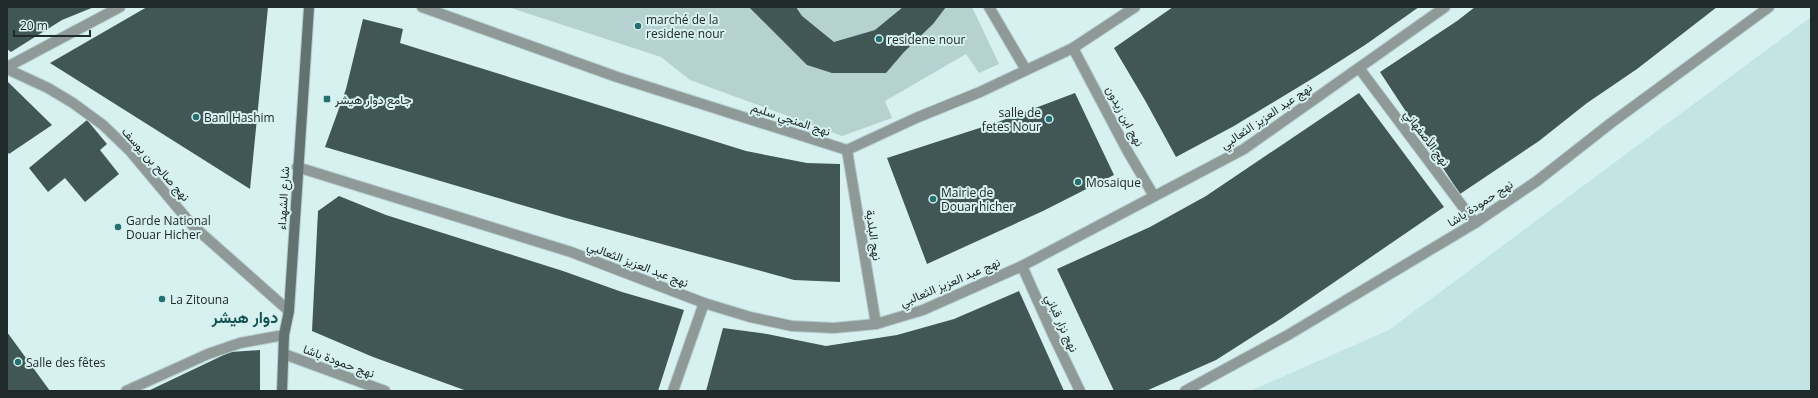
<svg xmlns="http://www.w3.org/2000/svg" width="1818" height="398" font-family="'Open Sans',Vazirmatn,sans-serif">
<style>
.built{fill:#c2e4e3}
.green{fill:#b5d2d1}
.building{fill:#405756}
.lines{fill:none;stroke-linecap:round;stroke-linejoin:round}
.street-casing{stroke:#b5cdcc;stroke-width:12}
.secondary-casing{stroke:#b5cdcc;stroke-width:12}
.street{stroke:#8e9998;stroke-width:10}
.secondary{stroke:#627271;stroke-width:10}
.poi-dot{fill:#257070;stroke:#d6f1f0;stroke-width:1.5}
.labels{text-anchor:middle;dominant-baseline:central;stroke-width:4;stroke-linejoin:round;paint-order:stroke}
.poi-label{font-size:12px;fill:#202a2a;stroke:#d6f1f0;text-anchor:start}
.street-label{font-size:12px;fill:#202a2a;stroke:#d6f1f0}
.district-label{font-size:16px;font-weight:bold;fill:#145151;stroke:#d6f1f0}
</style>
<rect width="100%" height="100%" fill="#d6f1f0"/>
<!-- built -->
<path class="built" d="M1811,17V391H1250L1389,330Z"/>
<!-- green -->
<path class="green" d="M508,7H972L999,64L979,73L966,54L885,101L892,118L842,136L690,80L661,57Z"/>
<!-- building -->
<g class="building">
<path d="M7,7H94L62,20L11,52L7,49Z"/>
<path d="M147,7H268L250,189L50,63Z"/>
<path d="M749,7H796L802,16L834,42L875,30L903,7H946L933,24L904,52L886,73H832L807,65Z"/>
<path d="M1173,7H1419L1365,45L1315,77L1234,126L1176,157L1146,102L1114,48Z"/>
<path d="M1475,7H1717L1637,69L1587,103L1539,141L1460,194L1380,72L1457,21Z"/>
<path d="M363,19L403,29L400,43L746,151L807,163L840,164V282L794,280L566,218L325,147L346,89Z"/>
<path d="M7,81L52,125L9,154L7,151Z"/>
<path d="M1075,93L1114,175L1043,211L927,264L887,158L998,122Z"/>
<path d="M1359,93L1444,207L1282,318L1216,360L1146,391H1114L1057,269L1150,227L1206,196Z"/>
<path d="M87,120L107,144L100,150L119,174L85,202L65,178L48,192L29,168Z"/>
<path d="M339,196L386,215L563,271L622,292L684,310L658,391H467L373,357L312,331L318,211Z"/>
<path d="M1019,291L1064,391H706L723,328L767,334L826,346L897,335L954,319Z"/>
<path d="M7,332L50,391H7Z"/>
<path d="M260,350V391H148L230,352Z"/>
</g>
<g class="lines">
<!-- street casing -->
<g class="street-casing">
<g id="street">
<path d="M422,7L617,77L847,150L916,118L980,92L1073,48L1135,7"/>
<path d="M989,7L1026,70"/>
<path d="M1073,48L1128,152L1154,196"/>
<path d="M7,67L120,7"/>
<path d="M1359,68L1475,223"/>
<path d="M7,69L48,88L73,103L103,125L130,151L192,225L289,311"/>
<path d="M847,150L876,324"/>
<path d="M297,167L571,252L704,303L750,317L792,326L834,328L876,324L923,310L1022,266L1244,149L1445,7"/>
<path d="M1022,266L1053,335L1080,391"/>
<path d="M284,354L385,391"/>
<path d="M126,391L208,354L240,343L284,335"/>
<path d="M673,391L704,303"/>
<path d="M1185,391L1288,335L1475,223L1537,181L1611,123L1769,7"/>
</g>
</g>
<!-- secondary casing -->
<g class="secondary-casing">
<path id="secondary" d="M282,391L284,335L289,311L309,7"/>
</g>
<!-- street -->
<use href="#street" class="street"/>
<!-- secondary -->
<use href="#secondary" class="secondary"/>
</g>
<!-- markers -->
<g class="poi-dot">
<circle cx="638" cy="26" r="4"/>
<circle cx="879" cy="39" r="4"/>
<rect x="323" y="95" width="8" height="8" rx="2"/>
<circle cx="196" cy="117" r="4"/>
<circle cx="1049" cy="119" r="4"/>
<circle cx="1078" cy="182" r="4"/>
<circle cx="933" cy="199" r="4"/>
<circle cx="118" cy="227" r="4"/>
<circle cx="162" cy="299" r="4"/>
<circle cx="18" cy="362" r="4"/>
</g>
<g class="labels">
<!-- poi labels -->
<g class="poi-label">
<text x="646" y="19">marché de la<tspan x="646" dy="14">residene nour</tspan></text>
<text x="887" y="39">residene nour</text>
<text x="335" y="99">جامع دوار هيشر</text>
<text x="1041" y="112" text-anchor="end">salle de<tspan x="1041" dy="14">fetes Nour</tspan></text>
<text x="204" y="117">Bani Hashim</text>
<text x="1086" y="182">Mosaique</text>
<text x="941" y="192">Mairie de<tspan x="941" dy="14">Douar hicher</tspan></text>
<text x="126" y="220">Garde National<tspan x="126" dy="14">Douar Hicher</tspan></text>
<text x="170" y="299">La Zitouna</text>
<text x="26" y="362">Salle des fêtes</text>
</g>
<!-- street labels -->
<g class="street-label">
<text transform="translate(1125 116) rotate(62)">نهج ابن زيدون</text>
<text transform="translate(1266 116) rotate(-34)">نهج عبد العزيز الثعالبي</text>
<text transform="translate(791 119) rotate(18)">نهج المنجي سليم</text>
<text transform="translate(1427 138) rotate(53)">نهج الأصفهاني</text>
<text transform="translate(156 164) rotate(48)">نهج صالح بن يوسف</text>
<text transform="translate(283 198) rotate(-87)">شارع الشهداء</text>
<text transform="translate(1480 203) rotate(-33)">نهج حمودة باشا</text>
<text transform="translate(874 235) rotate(82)">نهج البلدية</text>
<text transform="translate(638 264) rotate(21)">نهج عبد العزيز الثعالبي</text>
<text transform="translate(950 282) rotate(-23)">نهج عبد العزيز الثعالبي</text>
<text transform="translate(1062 323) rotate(65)">نهج نزار قباني</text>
<text transform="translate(339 361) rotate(20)">نهج حمودة باشا</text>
</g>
<!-- district labels -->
<g class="district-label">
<text x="245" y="317">دوار هيشر</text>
</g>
</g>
<!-- border -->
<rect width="1818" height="398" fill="none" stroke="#202a2a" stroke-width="16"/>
<!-- scale -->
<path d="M14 30v6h76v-6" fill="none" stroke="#202a2a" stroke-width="2"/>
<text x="20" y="30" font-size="12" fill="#202a2a" stroke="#d6f1f0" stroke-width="3" paint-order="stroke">20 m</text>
</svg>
